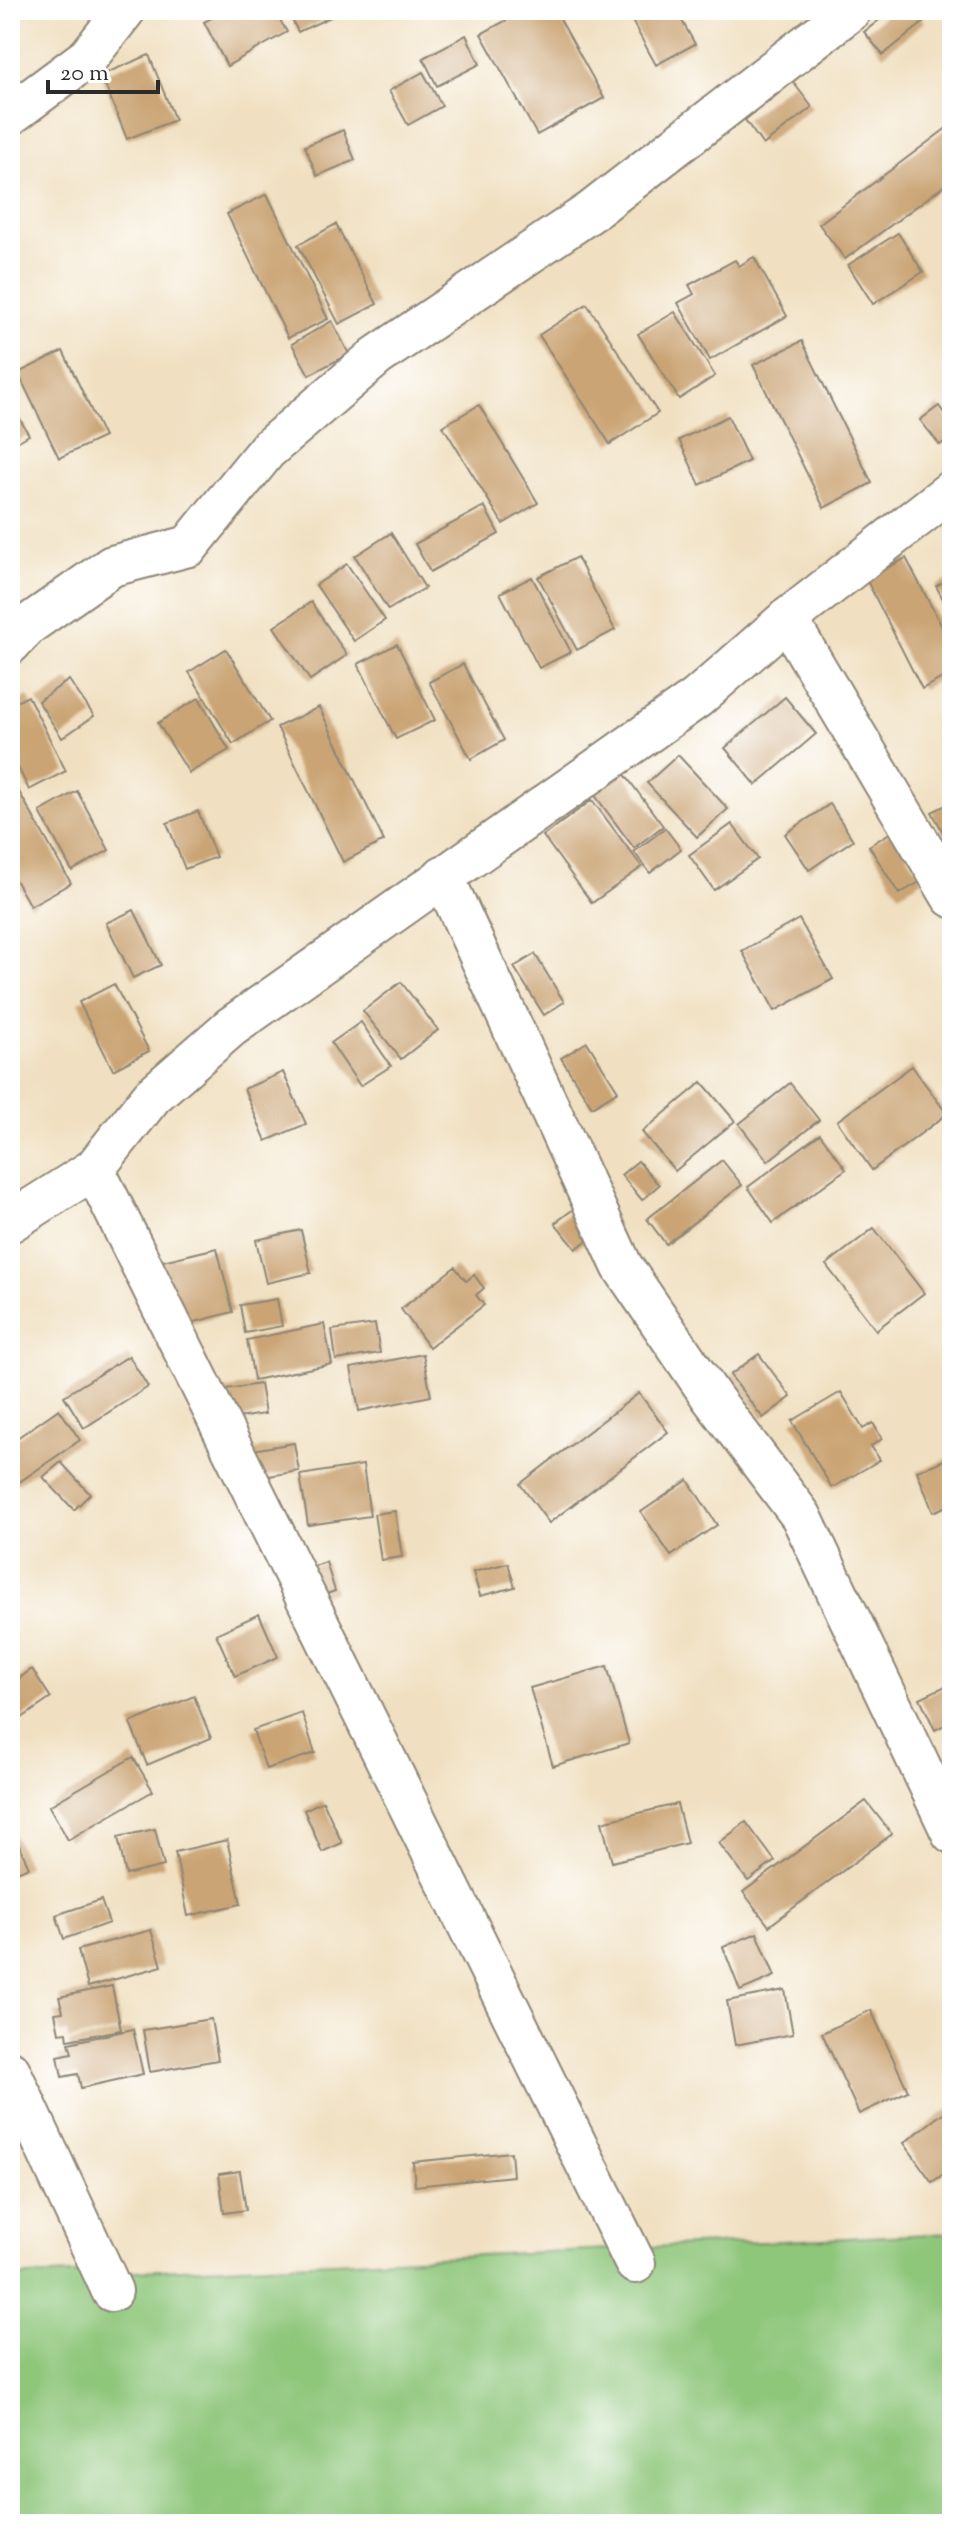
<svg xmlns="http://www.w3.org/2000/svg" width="962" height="2534" font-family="'Sorts Mill Goudy',serif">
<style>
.green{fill:#8ec67a;stroke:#5c7852;stroke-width:2}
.building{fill:#caa475}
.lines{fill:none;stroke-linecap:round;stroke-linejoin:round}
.minor-casing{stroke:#8e8676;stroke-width:44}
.minor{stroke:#fff;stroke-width:40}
</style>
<rect width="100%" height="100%" fill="#fff"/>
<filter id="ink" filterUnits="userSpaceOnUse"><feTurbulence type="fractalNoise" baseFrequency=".0125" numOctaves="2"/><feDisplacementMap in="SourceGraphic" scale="16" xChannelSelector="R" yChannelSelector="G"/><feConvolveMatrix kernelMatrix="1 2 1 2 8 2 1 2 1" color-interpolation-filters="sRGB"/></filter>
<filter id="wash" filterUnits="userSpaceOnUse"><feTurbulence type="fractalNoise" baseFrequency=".006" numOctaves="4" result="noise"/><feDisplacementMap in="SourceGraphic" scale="32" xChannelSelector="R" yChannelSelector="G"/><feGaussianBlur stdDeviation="1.8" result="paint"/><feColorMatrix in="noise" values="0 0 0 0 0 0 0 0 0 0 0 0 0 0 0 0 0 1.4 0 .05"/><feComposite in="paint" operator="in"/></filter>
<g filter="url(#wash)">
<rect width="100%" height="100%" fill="#f0e0c1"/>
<!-- green -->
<path class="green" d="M952,2233V2524H10V2277Z"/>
<g id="blocks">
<!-- building -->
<g class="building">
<path d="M226,10H274L287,32L227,66L204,22Z"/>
<path d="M287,10H332L335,15L298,32Z"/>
<path d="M525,10H555L604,98L537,135L481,34Z"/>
<path d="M626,10H676L695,44L656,65Z"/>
<path d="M892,10H914L924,22L883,55L864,32Z"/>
<path d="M466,35L480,64L437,86L423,58Z"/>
<path d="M149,55L175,120L127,139L101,75Z"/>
<path d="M423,72L442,106L408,125L389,91Z"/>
<path d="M793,82L812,107L763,145L745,120Z"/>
<path d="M952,124V180L845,259L819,224Z"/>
<path d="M343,130L355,160L317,176L305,146Z"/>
<path d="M267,194L328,319L288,338L227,214Z"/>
<path d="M336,224L377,304L339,324L298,245Z"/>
<path d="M898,233L923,272L873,304L848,265Z"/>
<path d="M754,257L787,316L710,360L678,303L694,294L689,285L735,260L739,266Z"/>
<path d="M587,304L658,413L610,444L539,335Z"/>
<path d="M675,312L715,376L679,399L638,334Z"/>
<path d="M332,321L349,354L309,375L292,344Z"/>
<path d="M802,341L872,483L824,508L753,365Z"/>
<path d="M63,351L104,437L59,458L18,373Z"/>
<path d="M10,402L29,435L10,446Z"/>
<path d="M479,405L538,503L503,524L443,426Z"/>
<path d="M939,406L952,424V436L940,445L920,420Z"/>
<path d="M728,416L749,461L700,485L679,440Z"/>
<path d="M484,506L499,534L430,572L415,544Z"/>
<path d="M391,533L425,588L388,610L355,556Z"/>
<path d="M577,557L615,630L577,650L538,577Z"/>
<path d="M906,558L952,646V673L922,689L866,579Z"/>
<path d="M347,564L385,620L354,641L316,585Z"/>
<path d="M532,577L571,652L539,668L500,593Z"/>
<path d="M952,578V616L936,586Z"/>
<path d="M311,602L347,655L310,680L274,627Z"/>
<path d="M397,644L435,720L396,739L358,664Z"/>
<path d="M226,649L270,721L233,744L189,672Z"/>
<path d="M463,664L504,740L471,759L429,682Z"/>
<path d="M69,680L94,716L62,738L38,701Z"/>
<path d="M28,696L66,771L29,790L10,751V705Z"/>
<path d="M785,697L816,734L756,785L725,748Z"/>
<path d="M199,698L229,750L189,773L158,723Z"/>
<path d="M319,707L384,841L343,862L277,727Z"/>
<path d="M678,755L728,809L697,837L647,783Z"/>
<path d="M620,768L663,826L634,848L591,790Z"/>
<path d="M10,776L71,883L30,906L10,871Z"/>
<path d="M77,791L109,850L72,871L40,812Z"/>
<path d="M592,800L642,867L592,903L543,836Z"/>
<path d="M952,802V849L932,812Z"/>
<path d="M830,804L853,840L809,870L785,834Z"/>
<path d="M198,811L216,857L185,869L167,823Z"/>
<path d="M732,824L758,859L714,890L689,855Z"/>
<path d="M665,828L681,849L650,873L634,852Z"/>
<path d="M893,831L923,880L899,894L869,846Z"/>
<path d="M134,910L161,965L133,978L106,923Z"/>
<path d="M799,919L833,979L775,1011L742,951Z"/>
<path d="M535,954L564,1002L544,1015L514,967Z"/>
<path d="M401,982L438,1030L401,1059L363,1011Z"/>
<path d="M114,984L149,1051L113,1070L79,1002Z"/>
<path d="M361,1022L391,1066L360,1086L331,1043Z"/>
<path d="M587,1042L618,1091L592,1107L561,1058Z"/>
<path d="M912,1066L947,1114L872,1170L837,1121Z"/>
<path d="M283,1072L306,1124L266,1141L244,1089Z"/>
<path d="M702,1082L735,1121L675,1171L642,1132Z"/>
<path d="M790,1083L819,1120L768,1161L739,1124Z"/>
<path d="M820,1134L846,1169L773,1223L748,1187Z"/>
<path d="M722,1160L742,1185L666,1244L647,1219Z"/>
<path d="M638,1161L659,1185L642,1200L621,1175Z"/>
<path d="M575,1208L595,1234L576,1249L555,1223Z"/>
<path d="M874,1228L924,1293L876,1330L826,1265Z"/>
<path d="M301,1230L311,1273L266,1283L256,1240Z"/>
<path d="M217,1248L233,1312L179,1326L163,1261Z"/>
<path d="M455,1267L466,1281L474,1275L484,1288L476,1295L484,1305L429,1347L401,1309Z"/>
<path d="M277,1299L282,1326L245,1333L240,1305Z"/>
<path d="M324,1324L332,1364L254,1380L247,1340Z"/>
<path d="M375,1324L380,1353L336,1360L332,1330Z"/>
<path d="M423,1354L431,1396L359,1411L351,1368Z"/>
<path d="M759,1354L791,1397L763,1418L730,1375Z"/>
<path d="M129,1356L148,1387L84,1428L64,1396Z"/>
<path d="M260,1384L265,1414L230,1419L226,1389Z"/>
<path d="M841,1392L863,1429L873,1423L882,1439L871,1446L880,1460L832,1488L792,1421Z"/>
<path d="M639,1393L668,1432L549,1523L520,1484Z"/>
<path d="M59,1409L80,1440L15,1485L10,1478V1443Z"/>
<path d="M294,1443L299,1471L257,1478L252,1450Z"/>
<path d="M952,1457V1504L933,1512L917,1471Z"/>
<path d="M61,1462L90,1494L74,1510L43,1477Z"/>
<path d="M363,1465L370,1516L308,1525L300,1475Z"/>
<path d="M688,1480L717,1525L671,1556L641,1512Z"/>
<path d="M395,1511L402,1557L381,1560L374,1514Z"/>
<path d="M326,1562L335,1591L312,1599L303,1570Z"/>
<path d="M508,1563L515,1587L480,1596L473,1572Z"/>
<path d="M259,1614L278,1657L235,1676L216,1634Z"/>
<path d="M607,1666L629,1743L553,1766L530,1688Z"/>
<path d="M32,1669L51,1698L10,1726V1685Z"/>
<path d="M952,1683V1721L935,1730L920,1698Z"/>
<path d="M194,1696L211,1738L147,1765L130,1723Z"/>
<path d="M302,1713L315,1753L266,1769L253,1730Z"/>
<path d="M133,1757L153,1791L68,1840L49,1806Z"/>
<path d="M323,1801L342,1843L322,1852L304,1810Z"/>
<path d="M866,1801L892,1834L769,1926L743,1892Z"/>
<path d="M677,1804L687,1843L612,1862L602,1822Z"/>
<path d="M746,1822L775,1861L748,1881L719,1843Z"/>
<path d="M10,1826L29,1867L10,1875Z"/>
<path d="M155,1829L164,1866L126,1875L118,1837Z"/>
<path d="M227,1840L241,1904L188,1916L175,1852Z"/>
<path d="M101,1900L109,1923L64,1939L56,1915Z"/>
<path d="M151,1930L162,1966L88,1987L78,1950Z"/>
<path d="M757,1933L775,1976L740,1991L723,1947Z"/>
<path d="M112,1986L121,2030L68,2040L67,2032L59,2033L55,2013L63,2012L59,1997Z"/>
<path d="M785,1990L793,2034L735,2045L727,2001Z"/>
<path d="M871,2010L908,2091L859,2114L822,2033Z"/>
<path d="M211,2019L218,2060L150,2072L143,2030Z"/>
<path d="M133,2029L143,2074L81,2088L78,2074L62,2077L58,2056L72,2053L69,2043Z"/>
<path d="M952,2106V2168L932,2182L904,2143Z"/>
<path d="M511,2152L513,2176L415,2186L413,2162Z"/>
<path d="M240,2171L246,2210L224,2213L219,2174Z"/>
</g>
</g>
</g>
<g filter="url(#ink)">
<use href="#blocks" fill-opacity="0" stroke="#8e8676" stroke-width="2"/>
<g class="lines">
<!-- minor casing -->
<g class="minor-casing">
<g id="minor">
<path d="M10,115L88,57L125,10"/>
<path d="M787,619L952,897"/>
<path d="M10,644L28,625L112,566L189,546L267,450L377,356L592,211L851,10"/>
<path d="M443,876L622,1266L712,1398L801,1516L952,1833"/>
<path d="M94,1169L635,2263"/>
<path d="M10,1222L94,1169L152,1096L231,1027L697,698L787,619L952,490"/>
<path d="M10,2071L112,2291"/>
</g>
</g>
<!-- minor -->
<use href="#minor" class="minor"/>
</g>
</g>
<!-- margin -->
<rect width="962" height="2534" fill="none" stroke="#fff" stroke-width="40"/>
<!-- scale -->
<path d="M48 80v12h110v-12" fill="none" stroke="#2b2b2b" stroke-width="4"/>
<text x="60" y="80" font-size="24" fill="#2b2b2b" stroke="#ffffff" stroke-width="6" paint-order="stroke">20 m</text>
</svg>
